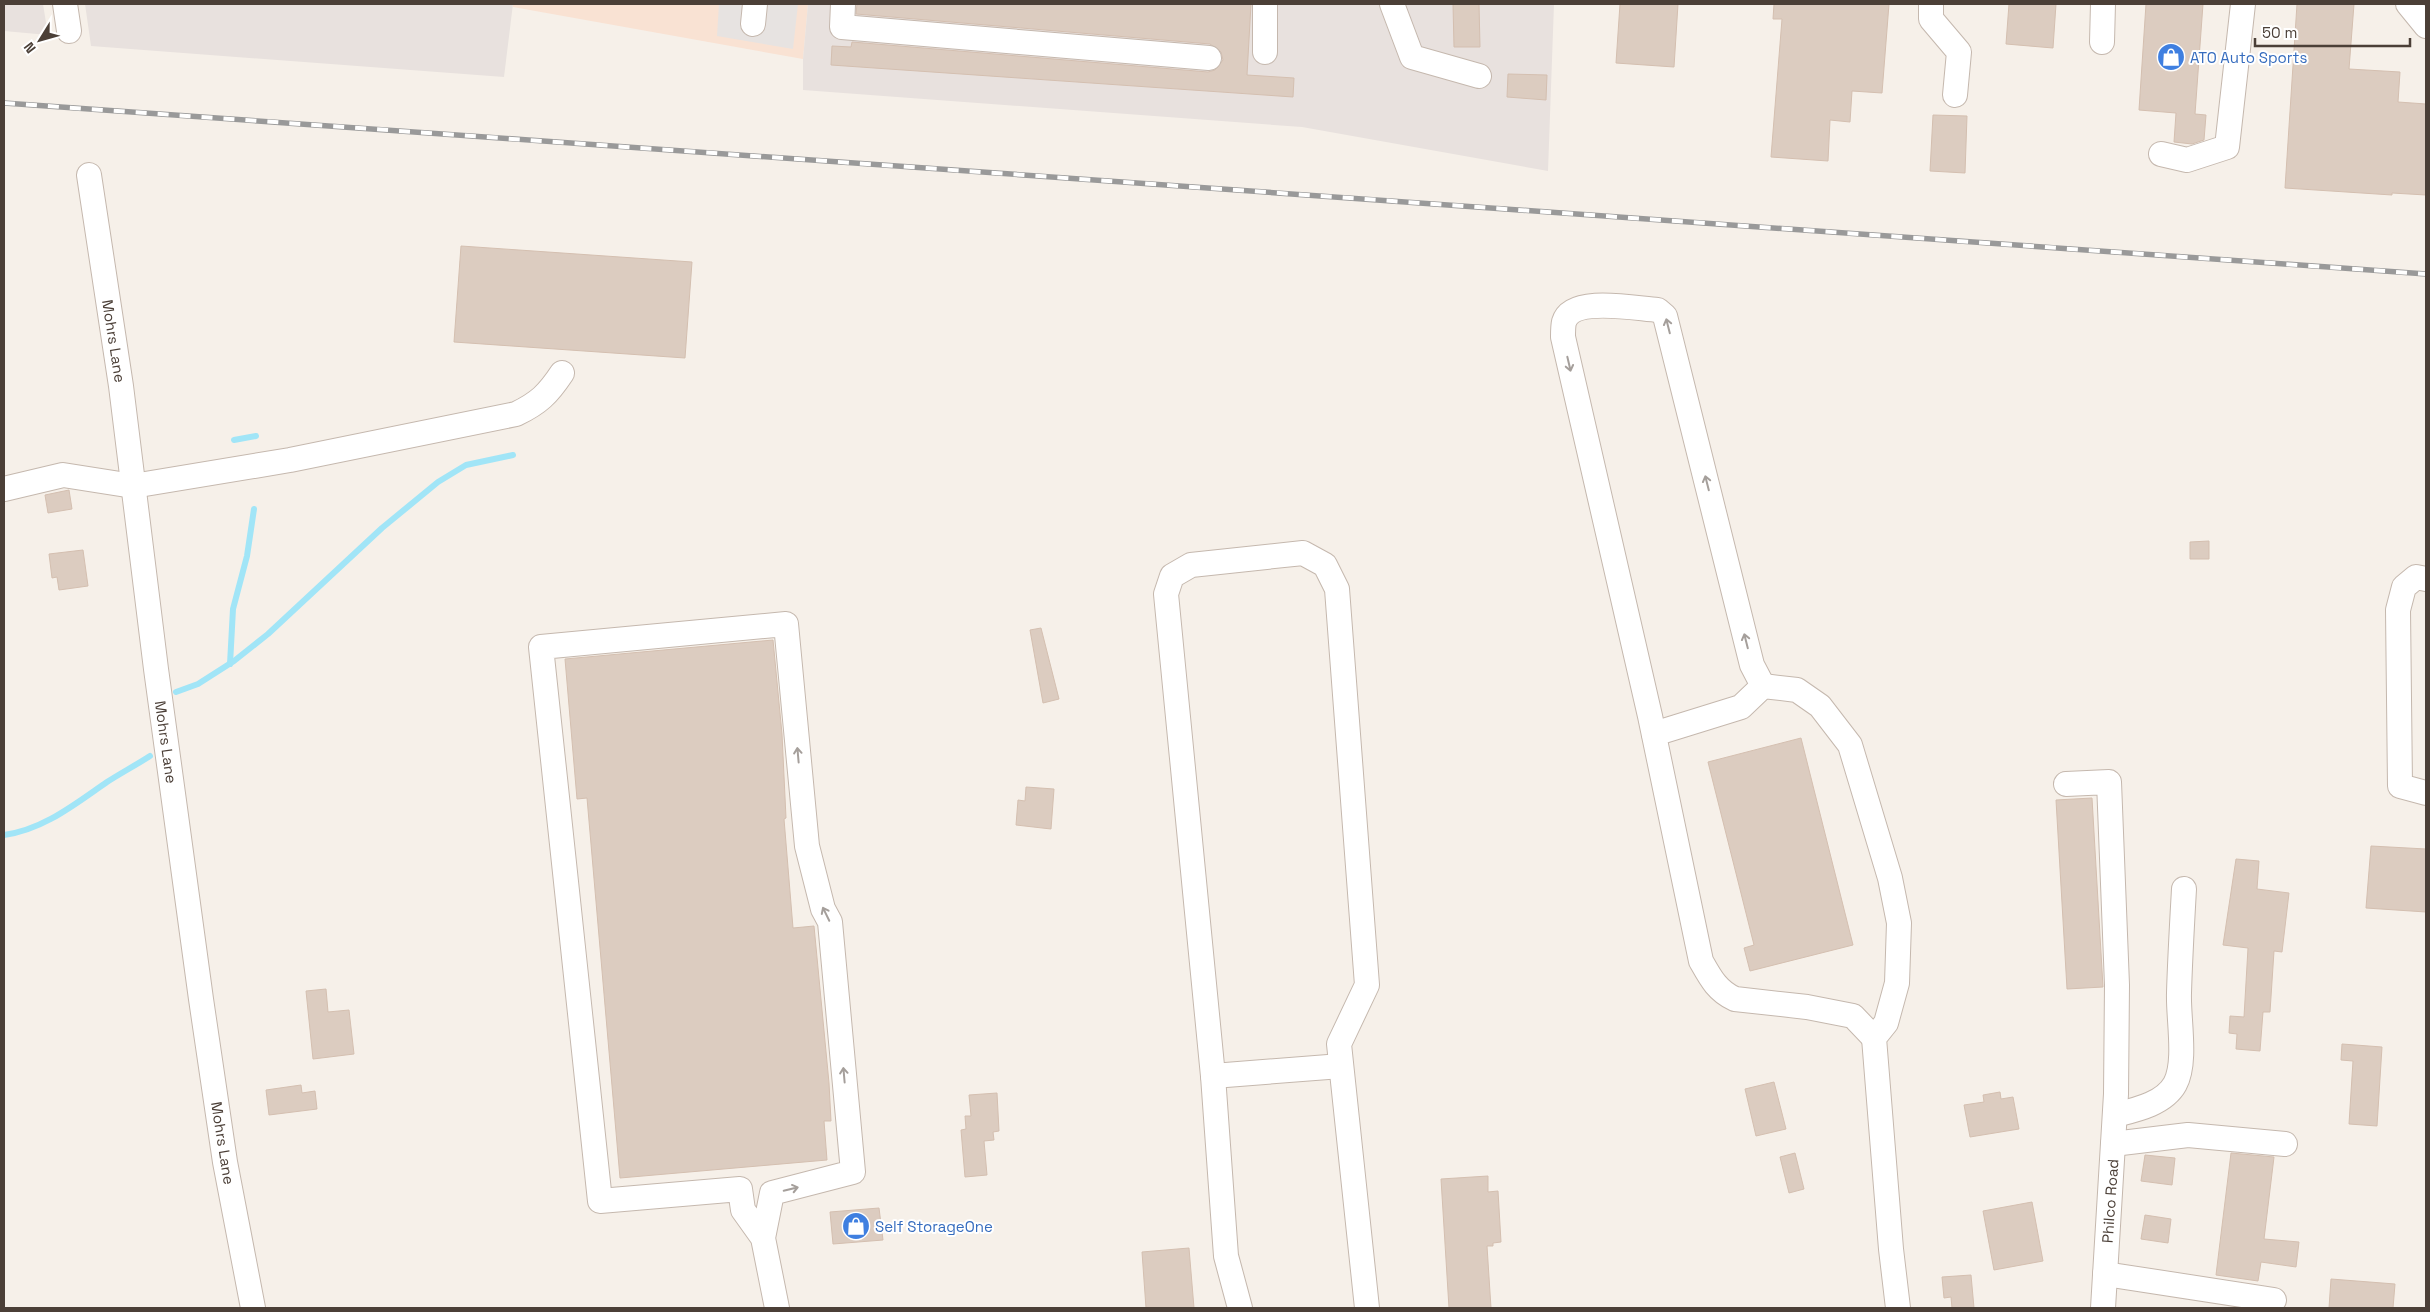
<svg xmlns="http://www.w3.org/2000/svg" width="2430" height="1312" font-family="'Space Grotesk',sans-serif">
<style>
.commercial{fill:#f9e2d3}
.industrial{fill:#e8e1de}
.parking{fill:#e7e3e1}
.lines{fill:none;stroke-linecap:round;stroke-linejoin:round}
.stream{stroke:#a1e5f7;stroke-width:6}
.building{fill:#dcccc0;stroke:#d4bfb0}
.minor-casing{stroke:#c5b8ae;stroke-width:26}
.minor{stroke:#fff;stroke-width:24}
.rail-casing{stroke:#999;stroke-width:5.5}
.rail{stroke:#fff;stroke-width:4;stroke-dasharray:11;stroke-linecap:butt}
.oneway{stroke:#a59f9b}
.labels{text-anchor:middle;dominant-baseline:central;stroke-width:4;stroke-linejoin:round;paint-order:stroke}
.shop-label{font-size:15px;fill:#366cbe;stroke:#fff;text-anchor:start}
.street-label{font-size:15px;fill:#4b3f37;stroke:#fff}
</style>
<rect width="100%" height="100%" fill="#f6f0e9"/>
<!-- commercial -->
<path class="commercial" d="M513,4H808L803,59L513,7Z"/>
<!-- industrial -->
<g class="industrial">
<path d="M4,4H43L48,35L4,31Z"/>
<path d="M85,4H513L504,77L91,46Z"/>
<path d="M808,4H1554L1548,171L1302,127L803,90V59Z"/>
</g>
<!-- parking -->
<path class="parking" d="M719,4H798L793,49L717,36Z"/>
<g class="lines">
<!-- stream -->
<g class="stream">
<path d="M234,440L256,436"/>
<path d="M230,664L233,609L247,556L254,509"/>
<path d="M176,692L198,684L234,661L268,634L382,528L438,482L466,465L513,455"/>
<path d="M4,835C43,830 75,804 107,782C121,773 136,765 150,756"/>
</g>
</g>
<!-- building -->
<g class="building">
<path d="M857,4H1251L1247,75L1294,78L1293,97L831,65L832,46L851,47L852,42L1208,72L1215,70L1223,60L1221,52L1210,44L856,14Z"/>
<path d="M1453,4H1479L1480,47H1454Z"/>
<path d="M1620,4H1678L1674,67L1616,63Z"/>
<path d="M1774,4H1889L1882,93L1852,91L1850,122L1830,120L1828,161L1771,157L1782,19H1773Z"/>
<path d="M2009,4H2056L2053,48L2006,44Z"/>
<path d="M2146,4H2203L2195,114L2206,115L2204,140L2192,144L2174,142L2176,113L2139,110Z"/>
<path d="M2297,4H2354L2349,69L2400,72L2398,102L2426,104V195L2392,193V195L2285,188Z"/>
<path d="M1508,74L1547,75L1546,100L1507,97Z"/>
<path d="M1933,115L1967,116L1965,173L1930,171Z"/>
<path d="M461,246L692,262L685,358L454,342Z"/>
<path d="M69,490L72,509L48,513L45,495Z"/>
<path d="M2209,541V559H2190V542Z"/>
<path d="M83,550L88,586L59,590L57,577L52,578L49,554Z"/>
<path d="M1041,628L1059,699L1043,703L1030,630Z"/>
<path d="M773,640L782,734L786,818L784,819L793,928L814,926L829,1083L831,1121H824L827,1160L620,1178L587,798L577,799L565,659Z"/>
<path d="M1801,738L1853,945L1750,971L1744,948L1754,945L1708,762Z"/>
<path d="M1026,787L1054,789L1051,829L1016,825L1018,800L1025,801Z"/>
<path d="M2092,798L2103,987L2067,989L2056,800Z"/>
<path d="M2371,846L2426,849V912L2366,908Z"/>
<path d="M2236,859L2259,861L2257,889L2289,893L2282,952L2274,951L2270,1012H2263L2260,1051L2236,1049L2237,1034L2229,1033L2230,1016L2244,1017L2248,948L2223,945Z"/>
<path d="M326,989L328,1012L349,1010L354,1054L313,1059L306,991Z"/>
<path d="M2342,1044L2382,1047L2377,1126L2349,1124L2353,1061L2341,1060Z"/>
<path d="M1774,1082L1786,1129L1756,1136L1745,1089Z"/>
<path d="M301,1085L302,1093L315,1091L317,1109L269,1115L266,1090Z"/>
<path d="M2000,1092L2001,1099L2013,1097L2019,1129L1970,1137L1964,1105L1984,1102L1983,1095Z"/>
<path d="M997,1093L999,1131L993,1132L994,1140L984,1141L987,1175L965,1177L961,1130L966,1129L965,1116H971L969,1095Z"/>
<path d="M1795,1153L1804,1189L1789,1193L1780,1157Z"/>
<path d="M2231,1153L2274,1157L2264,1239L2299,1242L2296,1267L2261,1262L2258,1281L2216,1275Z"/>
<path d="M2145,1155L2175,1158L2172,1185L2141,1181Z"/>
<path d="M1488,1176V1192L1498,1191L1501,1242L1493,1243V1246H1487L1491,1308H1449L1441,1179Z"/>
<path d="M2032,1202L2043,1261L1994,1270L1983,1211Z"/>
<path d="M879,1208L883,1240L833,1244L830,1212Z"/>
<path d="M2145,1215L2171,1219L2168,1243L2141,1239Z"/>
<path d="M1189,1248L1194,1308H1146L1142,1252Z"/>
<path d="M1971,1275L1974,1308H1952L1951,1297L1944,1298L1942,1277Z"/>
<path d="M2331,1279L2395,1284L2393,1308H2329Z"/>
</g>
<g class="lines">
<!-- minor casing -->
<g class="minor-casing">
<g id="minor">
<path d="M65,4L69,31"/>
<path d="M843,4L842,27L1209,58"/>
<path d="M1392,4L1412,57L1479,76"/>
<path d="M1931,4V19L1959,52L1955,95"/>
<path d="M2408,4L2426,26"/>
<path d="M753,24L755,4"/>
<path d="M2102,42L2103,4"/>
<path d="M1265,52V4"/>
<path d="M2161,154L2187,160L2227,147L2243,4"/>
<path d="M89,175L121,386L156,669L201,999L225,1162L253,1308"/>
<path d="M4,489L63,475L133,486L290,460L516,414C539,403 548,394 562,373"/>
<path d="M2426,579L2416,577L2404,587L2398,610L2400,786L2426,793"/>
<path d="M1763,686L1752,665L1665,316L1658,310C1637,309 1572,295 1564,322C1563,326 1563,333 1563,337L1650,716L1701,961C1710,977 1717,991 1735,999L1807,1007L1853,1016L1874,1038"/>
<path d="M1654,734L1741,707L1763,686L1797,690L1820,706L1850,745L1890,878L1899,923L1897,983L1886,1023L1874,1038L1891,1249L1898,1308"/>
<path d="M2066,784L2109,782L2117,985L2116,1094L2103,1308"/>
<path d="M1213,1076L1341,1066"/>
<path d="M2115,1115C2135,1110 2164,1104 2175,1084C2187,1062 2178,1018 2179,993C2180,958 2182,924 2184,889"/>
<path d="M2113,1144L2188,1135L2285,1144"/>
<path d="M763,1238L743,1210L740,1189L600,1201L541,647L786,624L807,846L823,909L830,922L853,1172L772,1193L763,1238L777,1308"/>
<path d="M2105,1274L2274,1300"/>
<path d="M1240,1308L1226,1256L1213,1076L1166,594L1172,576L1191,565L1303,553L1325,565L1337,589L1367,985L1339,1044L1367,1308"/>
</g>
</g>
<!-- minor -->
<use href="#minor" class="minor"/>
<!-- rail casing -->
<g class="rail-casing">
<path id="rail" d="M4,103L2426,274"/>
</g>
<!-- rail -->
<use href="#rail" class="rail"/>
</g>
<!-- one-way arrows -->
<defs><path id="oneway-shaft" d="M-6 0H5M1.5-3L5.5 0L1.5 3" fill="none" stroke-width="1.6" stroke-linecap="round" stroke-linejoin="round" transform="scale(1.25)"/></defs>
<g class="oneway">
<use href="#oneway-shaft" transform="translate(1668 326) rotate(-104)"/>
<use href="#oneway-shaft" transform="translate(1569 364) rotate(77)"/>
<use href="#oneway-shaft" transform="translate(1707 483) rotate(-104)"/>
<use href="#oneway-shaft" transform="translate(1746 641) rotate(-104)"/>
<use href="#oneway-shaft" transform="translate(798 755) rotate(-95)"/>
<use href="#oneway-shaft" transform="translate(826 914) rotate(-116)"/>
<use href="#oneway-shaft" transform="translate(844 1075) rotate(-95)"/>
<use href="#oneway-shaft" transform="translate(791 1189) rotate(-13)"/>
</g>
<!-- icons -->
<defs>
<g id="shop-disc" transform="scale(1.4375)"><circle r="9.5" fill="#3f7fe0" stroke="#fff"/><path d="M-5-2.5h2.3a2.7 3.5 0 0 1 5.4 0H5L5.5 6h-11ZM-1.5-2.5h3a1.5 2.3 0 0 0-3 0Z" fill="#fff"/></g>
</defs>
<g fill-rule="evenodd">
<use href="#shop-disc" x="2171" y="57"/>
<use href="#shop-disc" x="856" y="1226"/>
</g>
<g class="labels">
<!-- shop labels -->
<g class="shop-label">
<text x="2190" y="57">ATO Auto Sports</text>
<text x="875" y="1226">Self StorageOne</text>
</g>
<!-- street labels -->
<g class="street-label">
<text transform="translate(114 341) rotate(81)">Mohrs Lane</text>
<text transform="translate(166 742) rotate(82)">Mohrs Lane</text>
<text transform="translate(223 1143) rotate(81)">Mohrs Lane</text>
<text transform="translate(2110 1201) rotate(-86)">Philco Road</text>
</g>
</g>
<!-- border -->
<rect width="2430" height="1312" fill="none" stroke="#4b3f37" stroke-width="10"/>
<!-- north arrow -->
<g transform="translate(40 40) rotate(233)" stroke="#ffffff" stroke-width="4" paint-order="stroke">
<path d="M0-4L9 19L0 12L-9 19Z" fill="#4b3f37"/>
<text y="-8" font-size="14" font-weight="bold" text-anchor="middle" fill="#4b3f37">N</text>
</g>
<!-- scale -->
<path d="M2255 38v8h155v-8" fill="none" stroke="#4b3f37" stroke-width="2.5"/>
<text x="2262" y="38" font-size="15" fill="#4b3f37" stroke="#ffffff" stroke-width="4" paint-order="stroke">50 m</text>
</svg>
